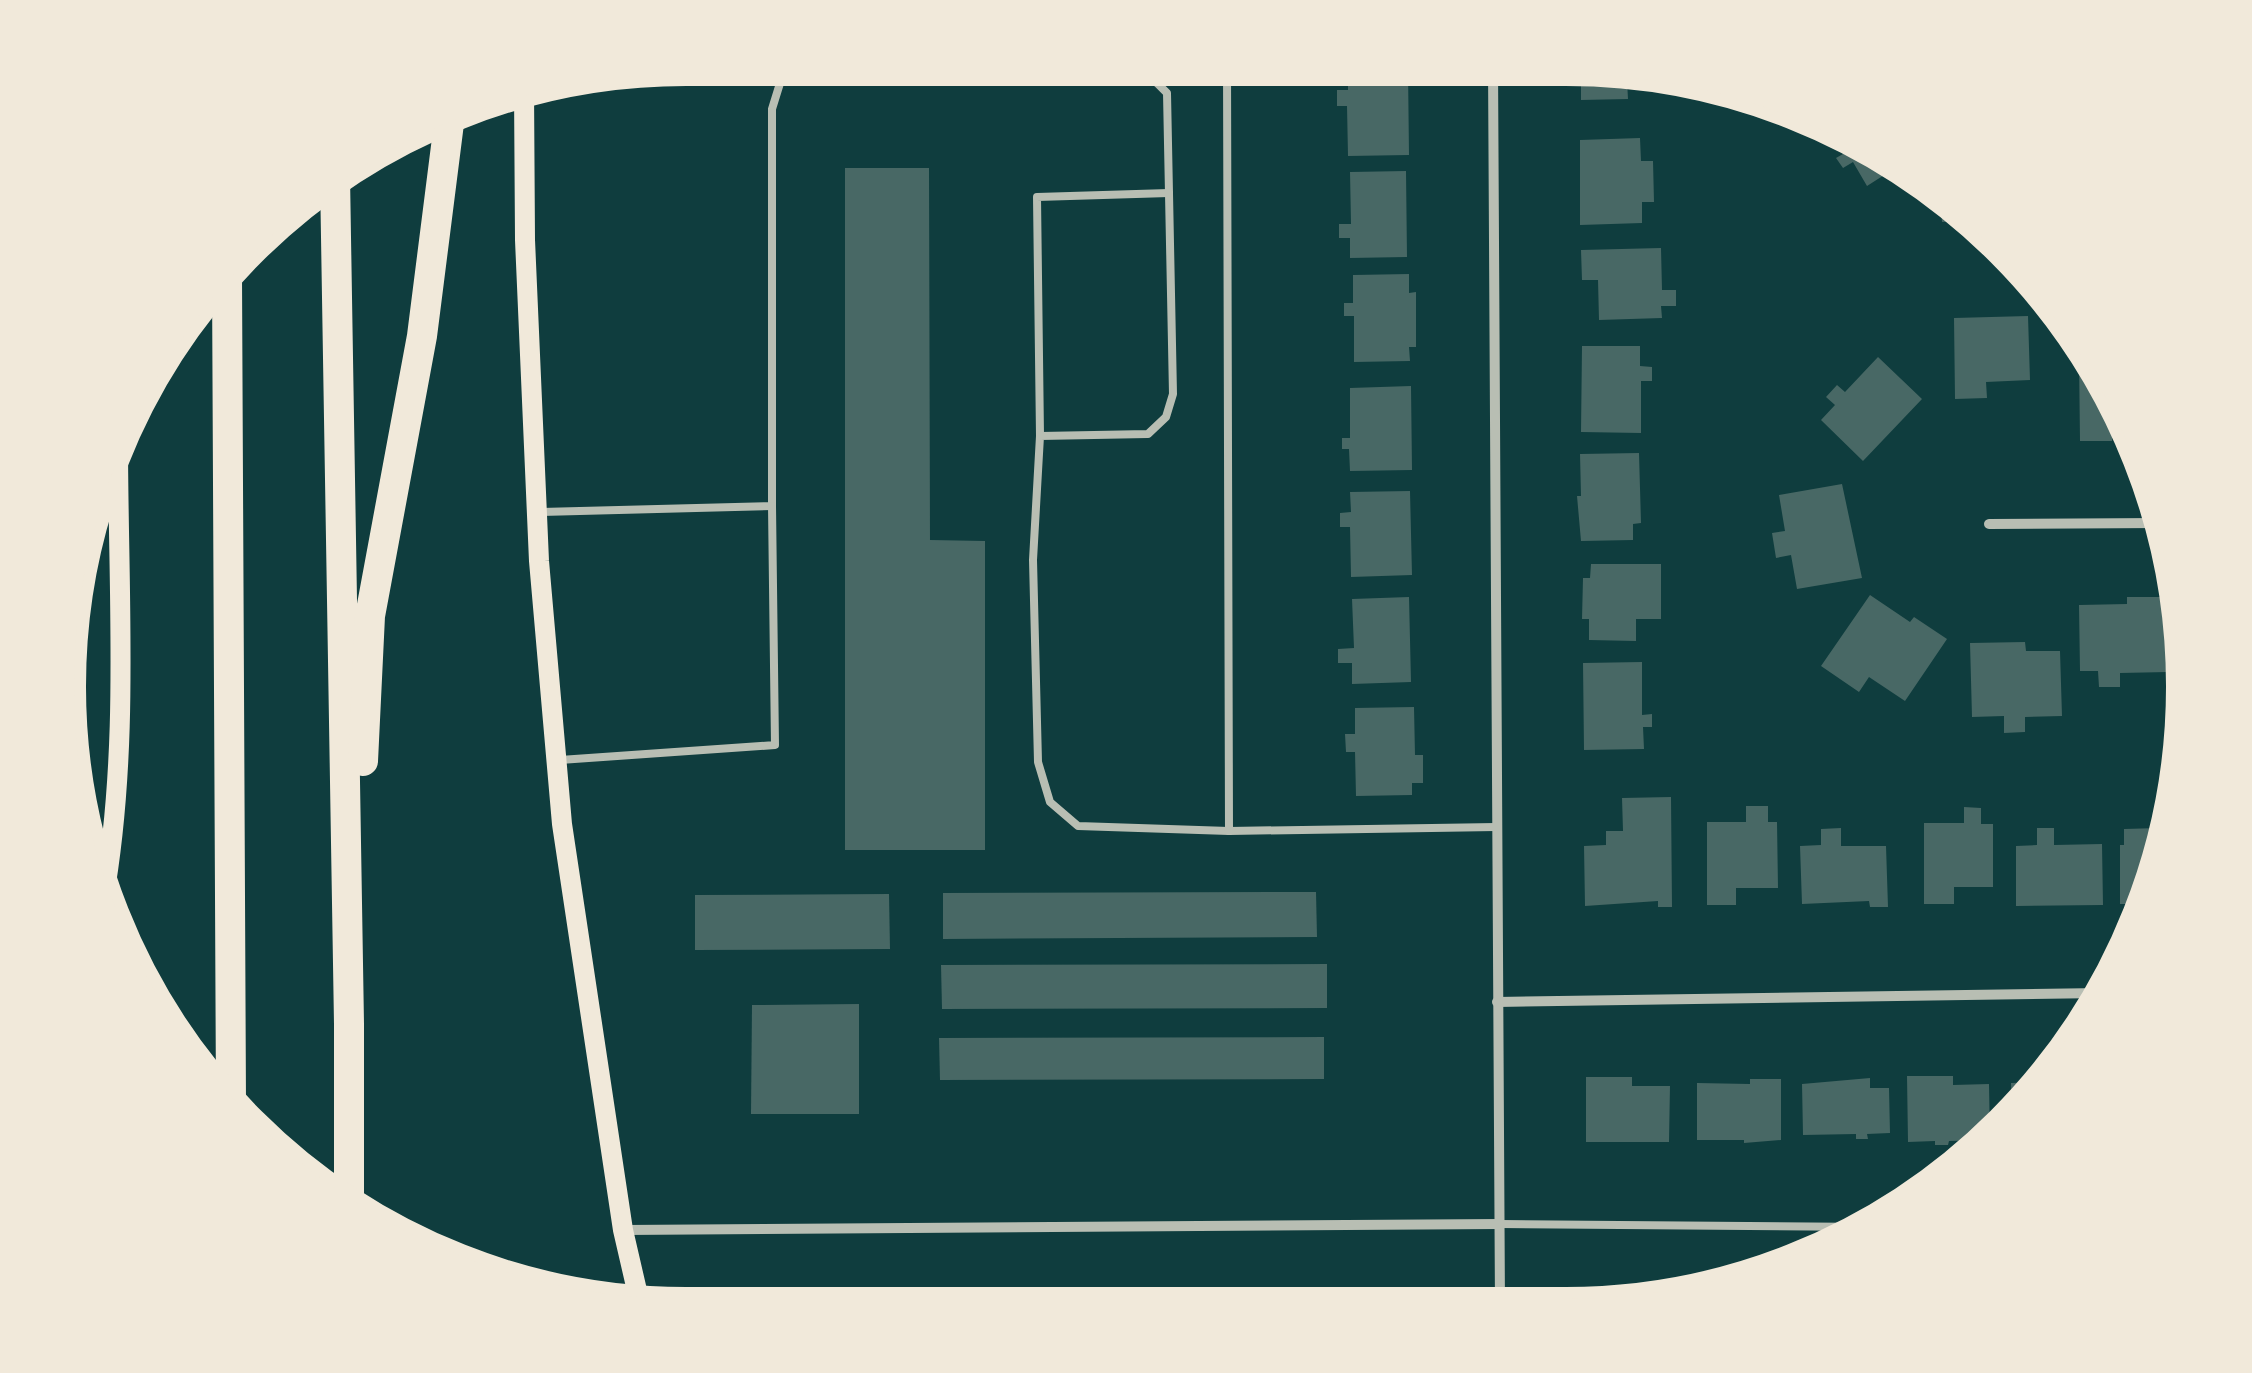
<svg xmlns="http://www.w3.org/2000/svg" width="2252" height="1373" font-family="'Work Sans',sans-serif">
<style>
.building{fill:#486865}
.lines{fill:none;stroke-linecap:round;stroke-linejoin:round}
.service{stroke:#b8beb3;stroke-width:8}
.minor{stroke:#b8beb3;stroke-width:10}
.secondary{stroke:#f1e9da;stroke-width:20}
.motorway{stroke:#f1e9da;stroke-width:30}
.rim{fill:none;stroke:#f1e9da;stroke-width:12}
</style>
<rect width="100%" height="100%" fill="#0f3d3e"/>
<!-- building -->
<g class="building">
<path d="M1581,64H1607L1654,73V80H1627L1628,99L1581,100Z"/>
<path d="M1348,68H1408L1409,155L1348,156L1347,106H1337V90H1348Z"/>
<path d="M1823,124L1903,163L1867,186L1853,162L1843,168L1836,158L1843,154Z"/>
<path d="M1640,138L1641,161H1653L1654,202H1642V223L1580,225V140Z"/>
<path d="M845,168H929L930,540L985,541V850H845Z"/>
<path d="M1406,171L1407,257L1350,258V238H1339V224H1351L1350,172Z"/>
<path d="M1940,196L1966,221L1942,222Z"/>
<path d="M1661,248L1662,290H1676V306H1661L1662,318L1599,320L1598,280H1582L1581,250Z"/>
<path d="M1409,274V293L1416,292V347H1409L1410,361L1354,362V316H1344V303H1353V275Z"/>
<path d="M2028,316L2030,380L1986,382L1987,398L1955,399L1954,318Z"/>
<path d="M1582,346H1640V366L1652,367V381H1641V433L1581,432Z"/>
<path d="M1878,357L1922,399L1863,461L1821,420L1835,405L1826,397L1837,385L1845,392Z"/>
<path d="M2079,357H2091L2120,426H2112V441H2080Z"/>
<path d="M1411,386L1412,470L1350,471L1349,449H1342V438H1350V388Z"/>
<path d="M1639,453L1641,523L1633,524V540L1581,541L1577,496H1581L1580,454Z"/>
<path d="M1842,484L1862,578L1797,589L1791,555L1776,558L1772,533L1785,531L1779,495Z"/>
<path d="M1410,491L1412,575L1351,577L1350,527H1340V513L1351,512L1350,492Z"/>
<path d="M1591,564H1661V619H1636V641L1589,640V619H1582L1583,578H1590Z"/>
<path d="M1870,595L1910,622L1914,617L1947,639L1905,701L1869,677L1859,692L1821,666Z"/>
<path d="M1409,597L1411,682L1352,684V663H1338V649L1354,648L1352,599Z"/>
<path d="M2127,597H2168V672L2120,673V687H2099L2098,671H2080L2079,605L2127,604Z"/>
<path d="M2025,642L2026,651H2060L2062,716L2025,717V732L2004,733V716L1972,717L1970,643Z"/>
<path d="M1642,662V715L1652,714V727H1643L1644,749L1584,750L1583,663Z"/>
<path d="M1414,707L1415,755H1423V783H1412V795L1356,796L1355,752H1346L1345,734H1355V708Z"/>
<path d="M1671,797L1672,907H1658V901L1585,906L1584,846L1606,845V831H1623L1622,798Z"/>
<path d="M1746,806H1768V822H1777L1778,888H1736V905H1707V822H1746Z"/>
<path d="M1964,807L1981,808V824H1993V887H1954V904H1924V823H1964Z"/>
<path d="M1841,828V846H1886L1888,907H1870L1869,901L1802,904L1800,846L1821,845V829Z"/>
<path d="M2037,828H2054V845L2102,844L2103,905L2016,906V846L2037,845Z"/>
<path d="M2159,828V845H2163L2138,904H2120V845H2124V829Z"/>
<path d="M1316,892L1317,937L943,939V893Z"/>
<path d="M889,894L890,949L695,950V895Z"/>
<path d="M1327,964V1008L942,1009L941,965Z"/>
<path d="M859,1004V1114H751L752,1005Z"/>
<path d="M1324,1037V1079L940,1080L939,1038Z"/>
<path d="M1907,1076H1953V1085L1989,1084L1990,1140L1949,1141L1948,1145H1935V1141L1908,1142Z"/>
<path d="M1586,1077H1632V1086H1670L1669,1142H1586Z"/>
<path d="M1870,1078V1088H1889L1890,1133L1867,1134L1868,1139H1856V1134L1803,1135L1802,1084Z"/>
<path d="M1750,1079H1781V1140L1744,1143V1140H1697V1083L1750,1084Z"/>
<path d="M2044,1082L2012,1121L2011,1083Z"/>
<path d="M1084,1295V1309H890L893,1301L901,1298Z"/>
</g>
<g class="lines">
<!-- service -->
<g class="service">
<path d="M1091,63C1128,64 1142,66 1167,93L1173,394L1166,417L1148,434L1040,436L1033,560L1038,762L1050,802L1078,826L1229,831"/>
<path d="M1227,63L1229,831L1496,827"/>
<path d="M1040,436L1037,197L1169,193"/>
<path d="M541,512L772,506V109L781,80L804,65L876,63"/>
<path d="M560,760L775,745L772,506"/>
<path d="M1500,1224L1876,1227"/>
</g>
<!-- minor -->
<g class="minor">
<path d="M1493,64L1500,1309"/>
<path d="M1989,524L2160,523"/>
<path d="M1497,1002L2101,993"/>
<path d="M624,1230L1500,1224"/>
</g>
<!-- secondary -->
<g class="secondary">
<path d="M524,89L525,240L539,561L562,824L623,1230L641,1308"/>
<path d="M103,901C130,750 118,594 118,442"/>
</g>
<!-- motorway -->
<g class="motorway">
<path d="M335,176L349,1024V1210"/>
<path d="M227,276L231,1103"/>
<path d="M363,761L370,616L422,336L450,115"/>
</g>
</g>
<!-- crop -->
<path d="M0 0H2252V1373H0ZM686 80H1566A606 606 0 0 1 2172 686V687A606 606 0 0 1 1566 1293H686A606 606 0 0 1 80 687V686A606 606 0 0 1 686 80Z" fill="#f1e9da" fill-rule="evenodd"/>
<path class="rim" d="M686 80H1566A606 606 0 0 1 2172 686V687A606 606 0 0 1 1566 1293H686A606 606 0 0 1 80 687V686A606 606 0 0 1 686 80Z"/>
</svg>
